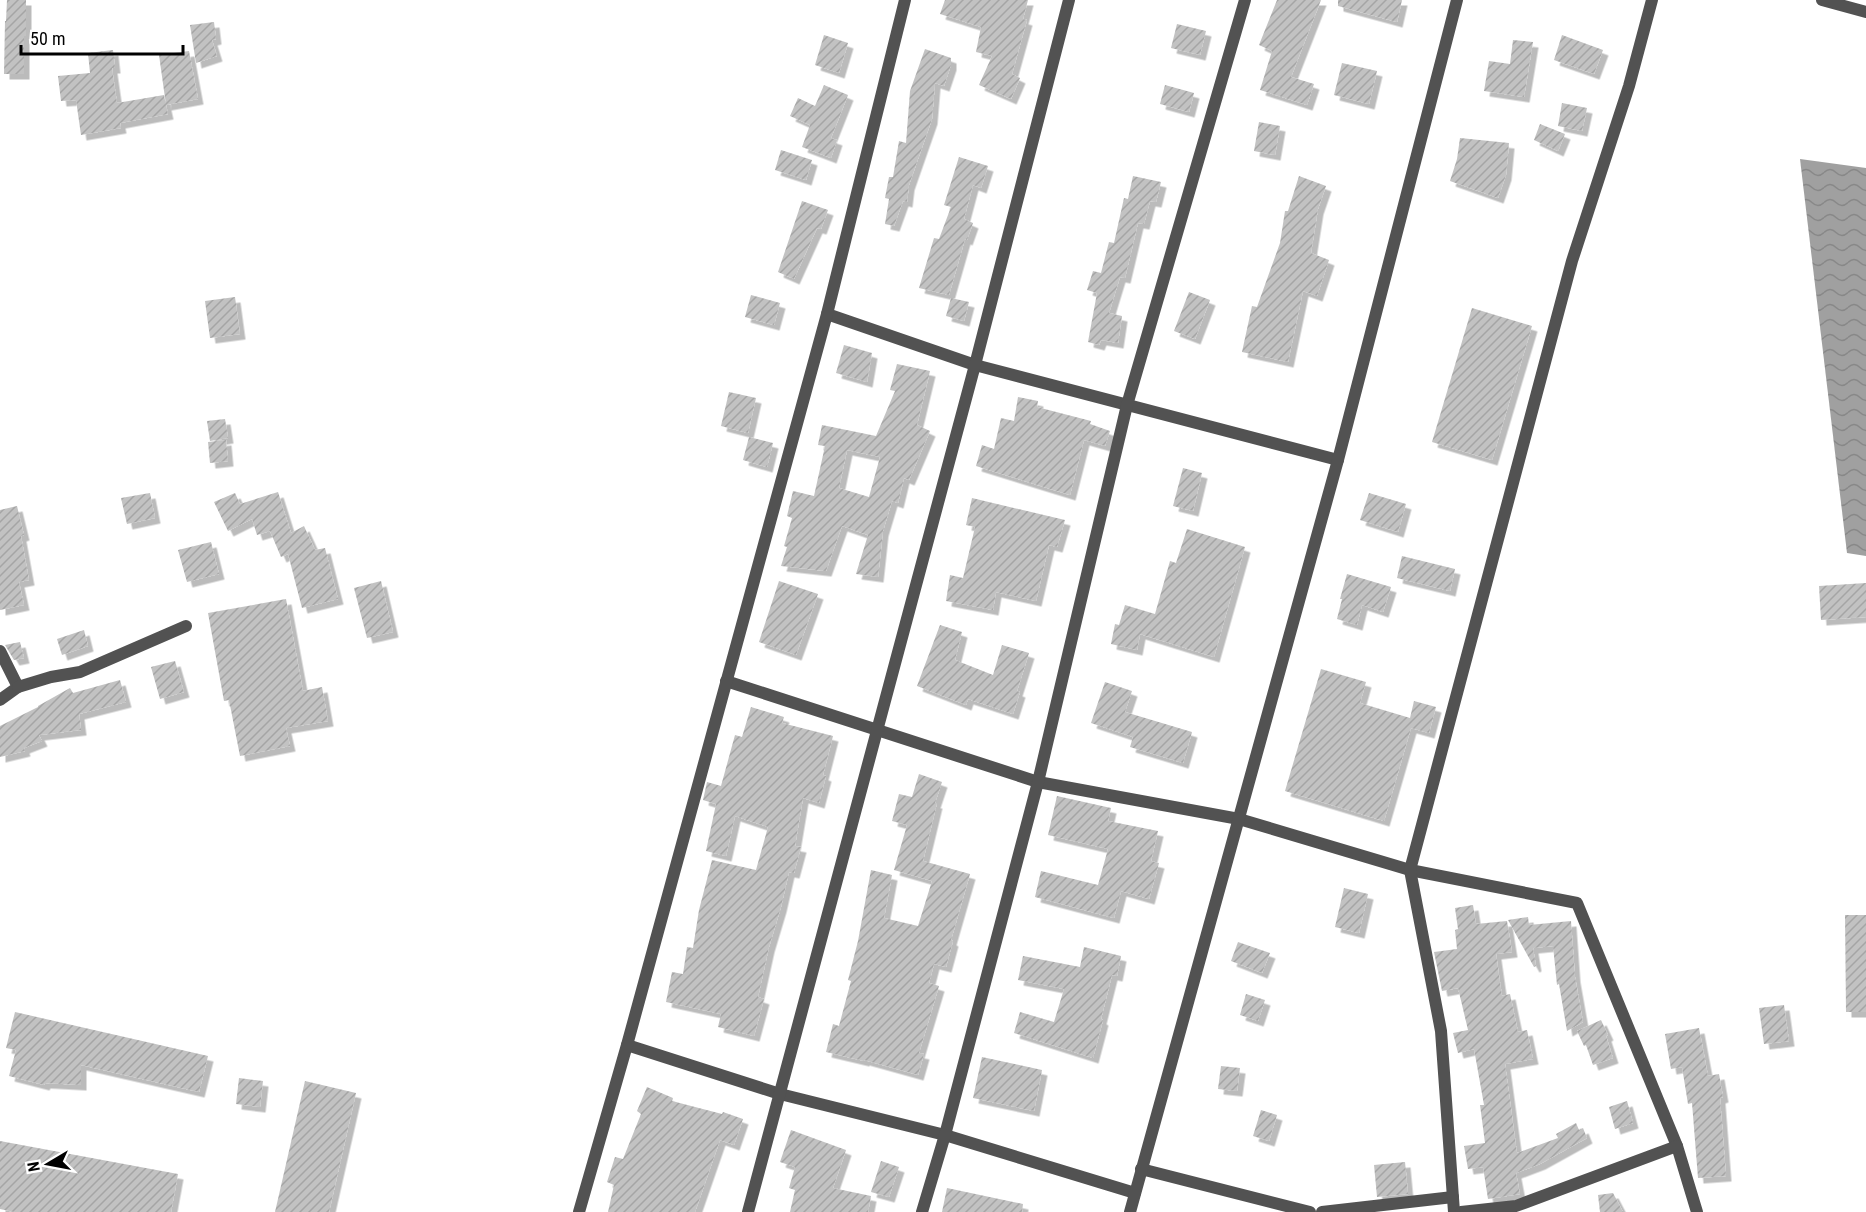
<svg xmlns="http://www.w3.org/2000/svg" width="1866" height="1212" font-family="'Roboto Condensed',sans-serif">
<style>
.water{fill:url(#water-waves)}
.building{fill:url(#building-hatch);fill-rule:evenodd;filter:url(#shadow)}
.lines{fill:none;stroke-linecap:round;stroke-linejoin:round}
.minor{stroke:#525252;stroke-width:12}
</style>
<defs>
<pattern id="water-waves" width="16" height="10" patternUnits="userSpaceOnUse" patternTransform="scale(1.5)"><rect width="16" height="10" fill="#a0a0a0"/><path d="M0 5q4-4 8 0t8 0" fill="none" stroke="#888"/></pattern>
<pattern id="building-hatch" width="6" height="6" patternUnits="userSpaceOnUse" patternTransform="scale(1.5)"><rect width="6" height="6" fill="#c2c2c2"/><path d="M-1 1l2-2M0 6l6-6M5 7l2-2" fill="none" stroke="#a5a5a5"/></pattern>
<filter id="shadow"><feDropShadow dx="5.5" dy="5.5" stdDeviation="0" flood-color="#0004"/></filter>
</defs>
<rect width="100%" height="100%" fill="#fff"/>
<!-- water -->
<path class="water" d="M1800,159L1866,168V556L1847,553Z"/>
<!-- building -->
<g class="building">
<path d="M7,0H26V36H24V74H4L5,21H6Z"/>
<path d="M945,0H1028L1023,19L1027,20L1012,74L1020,78L1011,99L979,85L992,56L976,52L981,27L940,14Z"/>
<path d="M1277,0H1321L1291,77L1314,84L1307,105L1260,90L1272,51L1259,45Z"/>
<path d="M1338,0H1402L1397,22L1338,6Z"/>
<path d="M214,22L216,39L212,40L217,56L196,63L190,25Z"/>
<path d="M1177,24L1206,31L1200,55L1171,48Z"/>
<path d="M824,35L848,43L839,73L815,65Z"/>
<path d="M1562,35L1603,50L1594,74L1554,60Z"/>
<path d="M1513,40L1533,42L1524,97L1484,91L1489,61L1510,64Z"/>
<path d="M925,49L951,58V65L944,86L935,83L932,119L909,185L907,202L903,201L894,226L885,224L889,199L885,198L889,177H893L899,141L906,143L910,91Z"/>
<path d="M113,50L115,68H112L117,103L164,95L166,105L159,55L189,51L198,99L166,105L168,114L120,123L121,128L81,135L76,100L61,101L58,76L90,73L88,53Z"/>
<path d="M1342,63L1377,71L1369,104L1334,95Z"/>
<path d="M824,85L848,95L831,138L837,140L831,158L802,147L810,125L790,116L798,98L815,106Z"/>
<path d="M1165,85L1194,93L1189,112L1160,104Z"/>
<path d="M1562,103L1587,108L1582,131L1558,126Z"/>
<path d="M1259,122L1280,126L1275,155L1254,151Z"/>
<path d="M1540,124L1565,134L1558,151L1534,140Z"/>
<path d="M1460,138L1509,143L1506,175L1498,198L1450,181L1457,159Z"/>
<path d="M781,150L812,160L806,180L775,170Z"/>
<path d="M959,157L988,166L981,188L973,185L964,219L973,223L967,240L965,239L949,295L919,288L934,238L939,239L951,207L944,205Z"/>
<path d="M1133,176L1161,182L1156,202L1150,201L1144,224L1138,223L1125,278L1120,277L1109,313L1122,316L1118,343L1101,340L1099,345L1088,342L1097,293L1087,290L1093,271L1101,273L1109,242L1114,243L1124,198L1128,199Z"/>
<path d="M1299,176L1326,186L1318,209L1311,253L1329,260L1317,296L1303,291L1288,362L1242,352L1252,306L1257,307L1280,243L1285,211H1288Z"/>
<path d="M802,201L828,210L821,229L817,228L794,279L778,272Z"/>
<path d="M1189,292L1210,300L1195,339L1174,331Z"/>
<path d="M751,295L780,303L774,325L745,317Z"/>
<path d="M235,297L240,334L210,338L205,301Z"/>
<path d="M951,298L969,302L964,321L946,316Z"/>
<path d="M1472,308L1532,326L1492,460L1432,442Z"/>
<path d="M844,345L872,353L867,382L836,373Z"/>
<path d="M897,364L930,371L917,425L930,431L909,480L904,478L898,503L892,501L883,531L878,577L856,574L868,535L842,526L826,571L781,566L787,547L784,546L792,518L787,516L793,491L814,496L825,446L818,445L822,425L876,436L895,391L890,390ZM847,450L880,457L869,497L839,488Z"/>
<path d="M729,392L756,398L748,433L721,426Z"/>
<path d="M1018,397L1038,401L1037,407L1091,421L1090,424L1110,431L1105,446L1084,440L1070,495L976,466L982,445L994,449L1001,418L1014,421Z"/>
<path d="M225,419L228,438L210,441L207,421Z"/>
<path d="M749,437L773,443L767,467L743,460Z"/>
<path d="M226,440L228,461L210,463L208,442Z"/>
<path d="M1183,468L1202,473L1193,511L1173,506Z"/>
<path d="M278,492L291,533L304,526L315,550L325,548L338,599L302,608L288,554L281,557L270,531L257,535L252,519L228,531L214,502L235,493L240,504Z"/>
<path d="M150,493L155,518L127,524L121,498Z"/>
<path d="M1369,493L1406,504L1398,532L1360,520Z"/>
<path d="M972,498L1065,520L1057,547L1049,545L1036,601L996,592L993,610L946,601L950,575L963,578L975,527L966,525Z"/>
<path d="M17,506L24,535L21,536L29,580L19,582L24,605L0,610V510Z"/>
<path d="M1187,529L1245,547L1214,657L1140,634L1137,650L1111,644L1115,624L1119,625L1125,605L1155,614L1170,561L1176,563Z"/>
<path d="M211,542L219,574L187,582L178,550Z"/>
<path d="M1402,556L1455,569L1450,591L1397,578Z"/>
<path d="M1347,574L1391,587L1383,612L1362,605L1357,625L1337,619L1342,599H1340Z"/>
<path d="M381,581L393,632L367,638L354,588Z"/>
<path d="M779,581L818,594L796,655L759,642Z"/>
<path d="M1866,583V617L1821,620L1819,586Z"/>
<path d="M286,599L303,691L322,687L328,721L286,728L290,746L240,756L229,700L224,701L208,613Z"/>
<path d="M940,625L962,632L955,660L993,675L1002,645L1029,653L1017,691L1020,692L1013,714L968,699L966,705L917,686Z"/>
<path d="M84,630L88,646L62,655L57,639Z"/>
<path d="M20,642L24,658L14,660L5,645Z"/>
<path d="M175,661L184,692L160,699L151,667Z"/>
<path d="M1321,669L1366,682L1360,703L1410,718L1414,701L1436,707L1429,733L1411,728L1384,821L1285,791Z"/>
<path d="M120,680L126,702L79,714L81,730L39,735L42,741L24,748L25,751L0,757V726L38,707V706L70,688L73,693Z"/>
<path d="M1105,682L1132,691L1125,712L1192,732L1183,763L1130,747L1133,737L1091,723Z"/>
<path d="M751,707L784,717L782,723L833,736L823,775L826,776L819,803L803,798L795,846L801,847L794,873L789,872L781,907L769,947L758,997L764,999L754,1036L718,1027L721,1014L666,1002L672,972L683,974L687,947L693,948L699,910L712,860L756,870L768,827L735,816L726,856L706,851L716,804L703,800L707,782L721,786L735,735L742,737Z"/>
<path d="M919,774L942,782L935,803H937L923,861L970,874L951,940L953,941L946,967L934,964L929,983L939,986L919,1053L924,1054L918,1075L864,1060V1061L826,1052L833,1024L839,1026L851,981L848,980L858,941L871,870L892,875L884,918L918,926L932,881L894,870L907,825L892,821L899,794L912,797Z"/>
<path d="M1057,796L1111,808L1108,821L1158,831L1151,861L1159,863L1149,899L1121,891L1114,918L1035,897L1041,871L1098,885L1108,849L1048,835Z"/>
<path d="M1344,888L1368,894L1359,933L1335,927Z"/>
<path d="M1473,905L1476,924L1507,921L1512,952L1496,954L1502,996L1510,994L1518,1032L1527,1030L1533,1059L1505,1064L1517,1153L1558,1138L1556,1134L1576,1123L1579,1130L1583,1128L1587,1138L1540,1164L1516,1173L1520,1194L1488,1199L1483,1167L1468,1169L1464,1146L1485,1143L1480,1105H1484L1474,1049L1458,1053L1453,1033L1468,1030L1458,988L1442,991L1434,952L1457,949L1455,930L1458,929L1455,908Z"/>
<path d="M1845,915H1866V1012H1846Z"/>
<path d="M1528,917L1529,925L1571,921L1575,977L1583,1022L1567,1031L1559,984L1557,985L1553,946L1533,948L1536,966L1534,967L1508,920Z"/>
<path d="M1238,942L1270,953L1262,973L1231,961Z"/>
<path d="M1084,947L1121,956L1117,976L1112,975L1101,1019L1103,1020L1093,1058L1014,1033L1020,1012L1054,1022L1064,989L1018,980L1023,956L1080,967Z"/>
<path d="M1246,994L1265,1000L1258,1021L1240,1015Z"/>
<path d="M1784,1005L1789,1041L1764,1044L1759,1008Z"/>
<path d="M15,1012L208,1056L199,1092L81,1065V1085L45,1083L44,1085L9,1076L16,1050L6,1048Z"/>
<path d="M1601,1020L1608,1035L1606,1036L1613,1058L1593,1065L1586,1045L1584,1046L1577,1031Z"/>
<path d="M1699,1028L1708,1076L1719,1074L1723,1097L1720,1098L1726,1176L1698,1178L1692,1103L1688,1104L1682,1067L1671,1069L1665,1034Z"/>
<path d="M982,1057L1042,1070L1034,1111L973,1098Z"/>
<path d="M1221,1066L1240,1068L1237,1091L1218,1089Z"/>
<path d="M239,1078L263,1081L260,1107L236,1104Z"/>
<path d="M305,1081L356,1093L329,1212H275Z"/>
<path d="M647,1087L673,1098L672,1101L722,1114L723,1112L743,1119L734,1145L720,1140L695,1212H608L614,1185L607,1182L615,1157L623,1159L641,1114L637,1111Z"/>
<path d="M1627,1101L1633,1123L1615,1129L1609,1107Z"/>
<path d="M1261,1110L1277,1115L1269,1141L1253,1136Z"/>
<path d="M791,1130L846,1150L833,1188L871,1196L868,1212H790L795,1190L789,1188L795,1167L780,1162Z"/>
<path d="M0,1141L178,1174L171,1212H14L0,1209Z"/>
<path d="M881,1161L899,1167L889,1197L871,1192Z"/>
<path d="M1405,1162L1408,1194L1377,1197L1374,1165Z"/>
<path d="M947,1188L1023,1204L1022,1212H942Z"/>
<path d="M1613,1193L1623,1212H1600L1598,1195Z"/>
</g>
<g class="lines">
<!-- minor -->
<g class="minor">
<path d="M1822,0L1866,12"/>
<path d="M827,314L975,365L1338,460"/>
<path d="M0,651L18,687L0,700"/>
<path d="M726,681L1038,782L1239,819L1410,870L1577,903L1677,1146L1697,1212"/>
<path d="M18,687L51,677L80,672L186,626"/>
<path d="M627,1045L780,1094L945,1135L1135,1193"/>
<path d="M1141,1169L1310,1212"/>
<path d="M579,1212L627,1045L827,314L905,0"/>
<path d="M748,1212L975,365L1069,0"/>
<path d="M922,1212L945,1135L1038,782L1127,405L1245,0"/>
<path d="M1130,1212L1338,460L1457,0"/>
<path d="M1322,1212L1453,1197"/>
<path d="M1454,1212L1441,1031L1410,870L1572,261L1629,86L1652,0"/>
<path d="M1461,1212L1516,1206L1677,1146"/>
</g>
</g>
<!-- north arrow -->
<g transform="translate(48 1164) rotate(260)" stroke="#ffffff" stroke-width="4.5" paint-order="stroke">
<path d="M0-4.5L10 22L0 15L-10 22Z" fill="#000000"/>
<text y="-9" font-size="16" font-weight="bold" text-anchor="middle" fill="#000000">N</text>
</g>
<!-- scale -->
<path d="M21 45v9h162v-9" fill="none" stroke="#000000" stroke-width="3"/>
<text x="30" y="45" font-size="18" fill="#000000" stroke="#ffffff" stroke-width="4.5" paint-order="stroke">50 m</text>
</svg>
